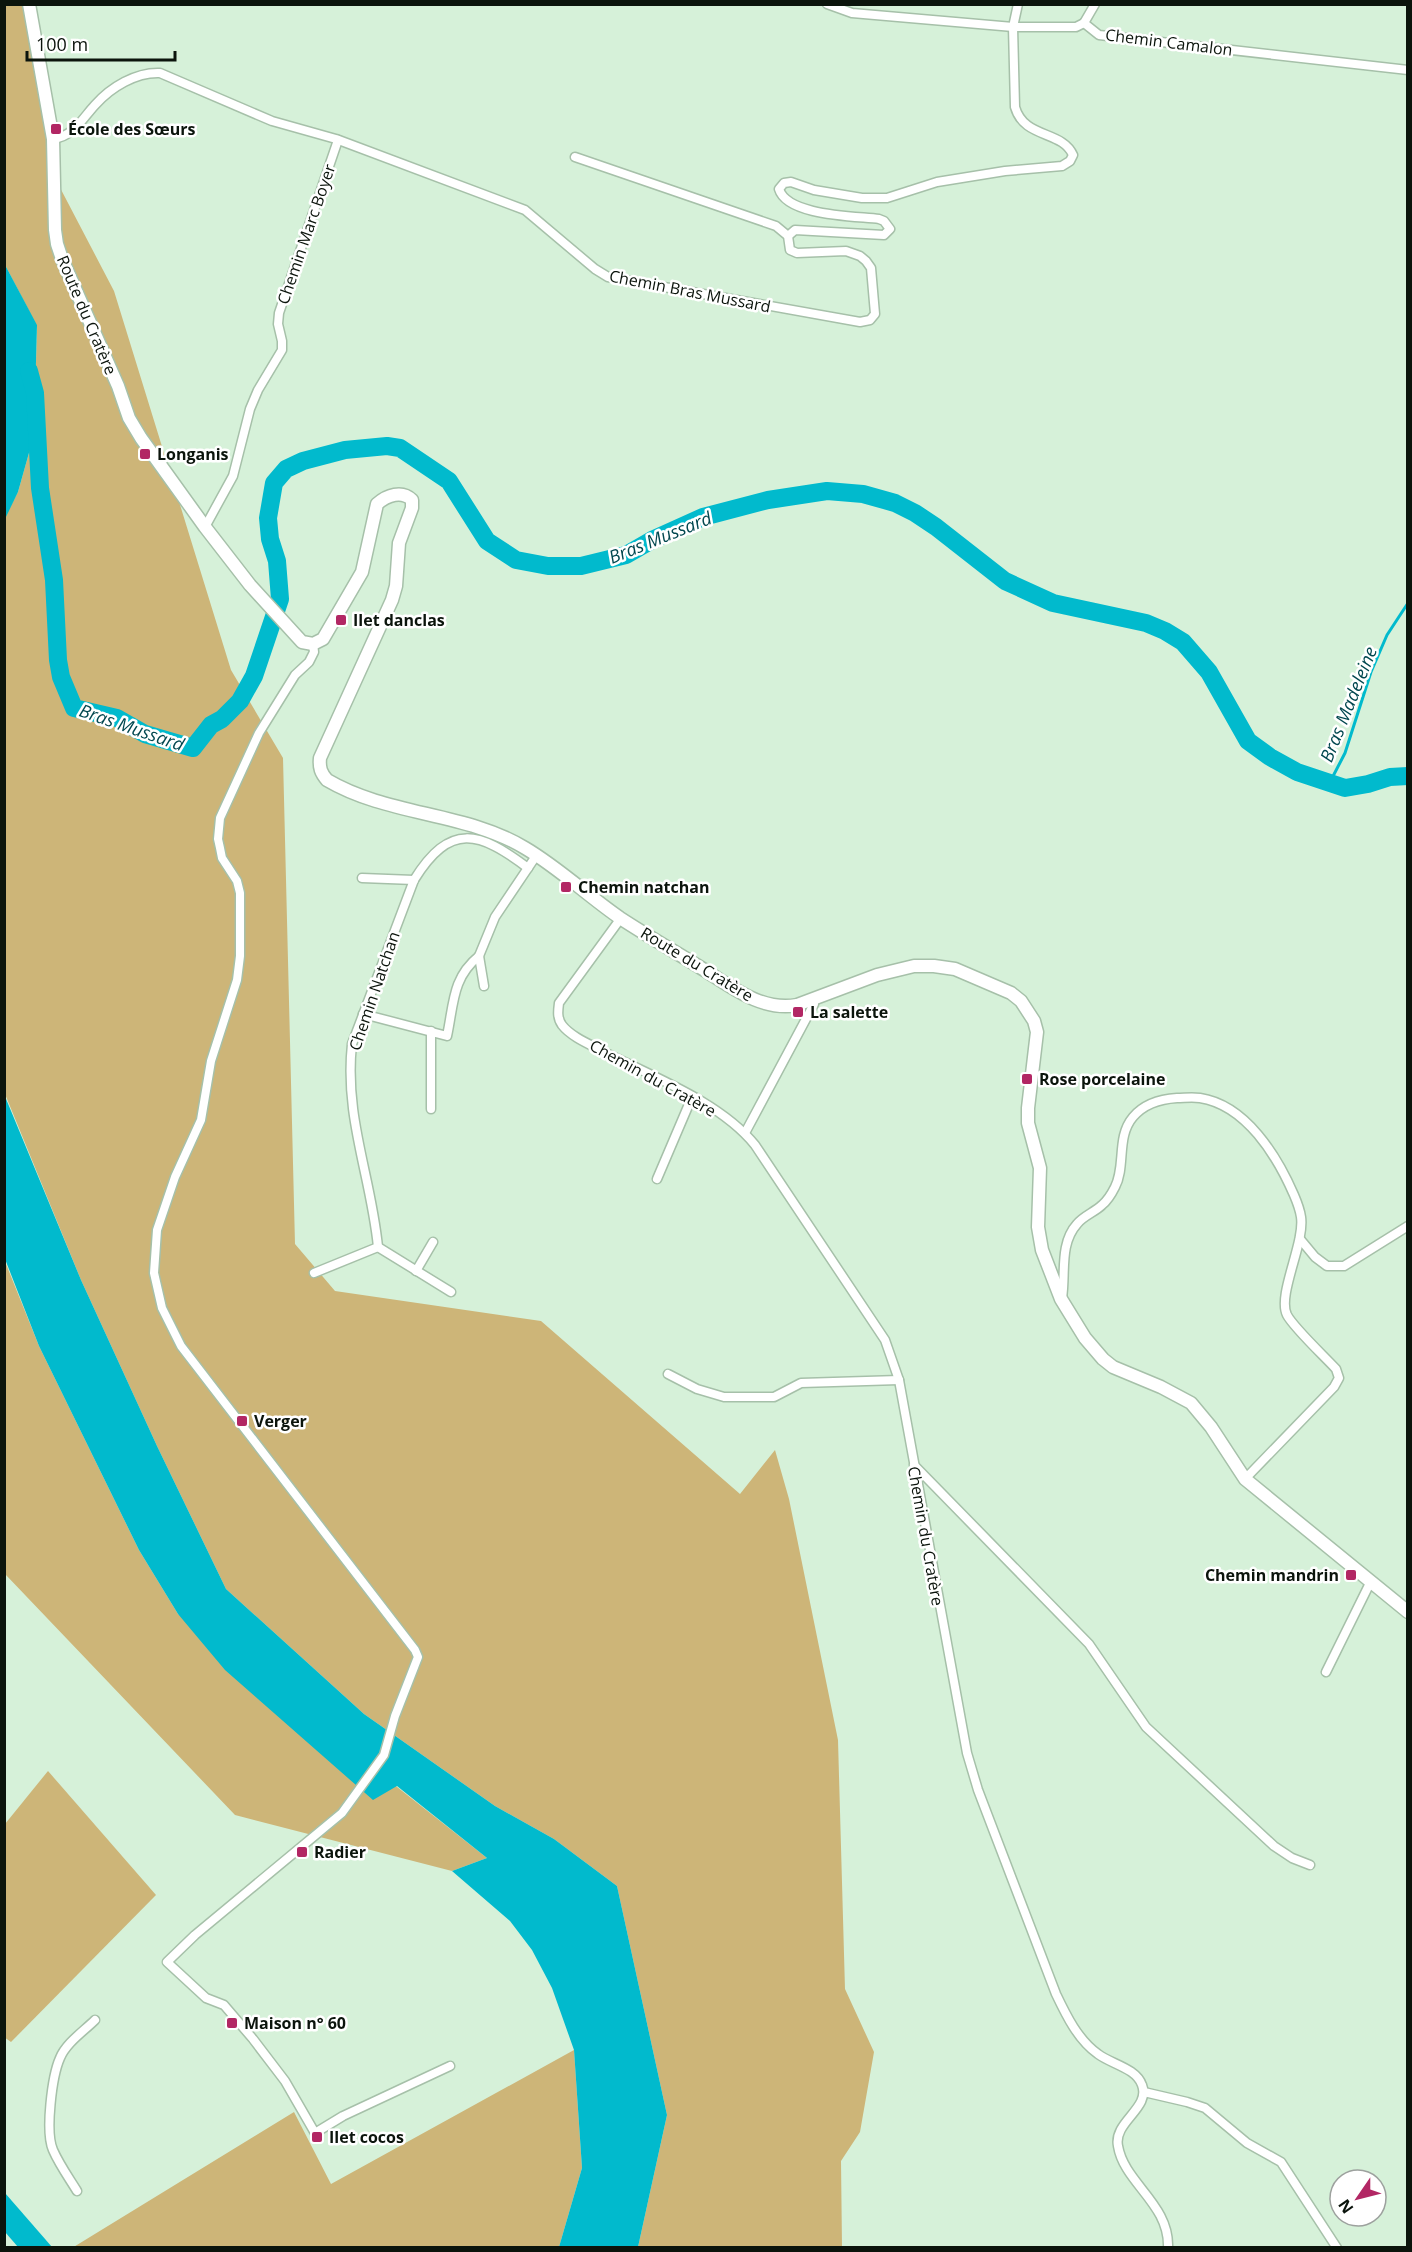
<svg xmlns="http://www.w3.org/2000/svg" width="1412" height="2252" font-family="'Open Sans',sans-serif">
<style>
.green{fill:#cdb578}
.water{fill:#01bacd}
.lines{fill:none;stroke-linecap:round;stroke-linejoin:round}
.stream{stroke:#01bacd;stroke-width:3}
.river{stroke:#01bacd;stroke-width:18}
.street-casing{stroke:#a6c0a9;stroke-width:11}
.secondary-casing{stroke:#a6c0a9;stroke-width:15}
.street{stroke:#fff;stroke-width:8}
.secondary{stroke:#fff;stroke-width:12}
.poi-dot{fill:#b22764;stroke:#fff;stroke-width:2}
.labels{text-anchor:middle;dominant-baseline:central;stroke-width:5;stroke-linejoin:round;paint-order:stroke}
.street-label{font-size:16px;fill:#0b140c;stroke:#fff}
.poi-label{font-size:16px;font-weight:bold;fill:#0b140c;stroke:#fff;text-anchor:start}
.water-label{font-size:18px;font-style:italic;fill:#02474f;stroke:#fff}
</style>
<rect width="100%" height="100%" fill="#d6f1d9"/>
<!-- green -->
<g class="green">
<path d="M28,4L56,180L114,291L231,670L283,758L295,1244L335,1291L541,1321L740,1494L775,1450L789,1499L838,1740L845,1989L874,2052L860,2132L841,2161L842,2247H638L667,2115L617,1886L554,1839L495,1806L364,1714L226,1589L157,1446L81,1280L5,1094L4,519L18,492L34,435L37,326L4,263L5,5Z"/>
<path d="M4,1259L39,1346L139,1550L178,1614L487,1858L452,1871L235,1815L5,1574Z"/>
<path d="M48,1771L156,1895L11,2042L4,2037L5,1824Z"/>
<path d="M574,2050L582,2168L559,2247L72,2248L294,2112L331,2184Z"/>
</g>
<!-- water -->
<g class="water">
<path d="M4,263L37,325L34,435L18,492L5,519Z"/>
<path d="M4,1094L81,1280L157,1446L226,1589L364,1714L495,1806L554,1839L617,1886L667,2115L638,2247H559L582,2168L574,2050L552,1988L532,1950L510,1921L452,1871L487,1858L397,1786L373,1800L225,1670L178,1614L139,1550L39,1346L5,1259Z"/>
<path d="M4,2193H5L52,2247H18L5,2232Z"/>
</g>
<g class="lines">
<!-- stream -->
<path class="stream" d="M1329,784L1345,753L1371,672L1387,635L1408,603"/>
<!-- river -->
<path class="river" d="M29,371L35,393L40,488L54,580L58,660L61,677L74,708L117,718L145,734L193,748L211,725L222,719L240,701L254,676L280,599L277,561L270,539L268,518L274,483L286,469L303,461L345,450L387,446L400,448L449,481L487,541L516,560L548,566H581L626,555L652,540L703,517L768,500L827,491L863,494L895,503L915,513L936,527L1005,581L1053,603L1146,623L1165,631L1183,642L1209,672L1248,741L1270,757L1297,772L1345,788L1368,784L1390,777L1408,776"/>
<!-- street casing -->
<g class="street-casing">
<g id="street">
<path d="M827,4L852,13L1013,27H1076L1084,23"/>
<path d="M1084,23L1099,35L1408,70"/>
<path d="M1084,23L1095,4"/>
<path d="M53,139C74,136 82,119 95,105C111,87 136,72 160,73L272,121L336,139L525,210L595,269L608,277L860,322L870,320L875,314L871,268L866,261L860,256L846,251L797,253L790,250L788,236L776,226L575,157"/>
<path d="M788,236L795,230L884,235L890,229L884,221L879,219C855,216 787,216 779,189L784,183L791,182L814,190L862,198H887L937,182L1005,171L1062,166L1070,161L1073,155C1062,130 1024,139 1015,107L1013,27L1018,4"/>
<path d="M205,527L233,476L250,409L258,390L282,350V341L278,324L279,313L338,140"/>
<path d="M313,644L314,652L309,662L295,675L259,733L220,818L218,839L220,848L222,858L237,881L240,893V956L237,980L211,1061L201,1120L175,1177L157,1230L154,1273L162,1308L181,1346L415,1650L418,1657L395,1716L384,1755L342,1813L195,1935L167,1962L206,1998L224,2005L253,2039L285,2081L315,2133L343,2116L450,2066"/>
<path d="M362,878L414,880"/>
<path d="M621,918L559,1003C558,1011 557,1018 562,1025C572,1038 594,1046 608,1054C656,1078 721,1103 755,1145L885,1340L899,1380L967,1753L978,1790L1056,1994C1066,2015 1078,2040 1098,2054C1111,2064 1136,2068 1142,2085C1151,2108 1113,2122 1118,2146C1124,2183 1170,2204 1168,2248"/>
<path d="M484,986L479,956L495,917L536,856"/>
<path d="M363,1014L447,1036C454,1003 452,978 479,956"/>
<path d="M431,1031V1109"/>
<path d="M745,1133L814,1004L813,1000"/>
<path d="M657,1179L692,1097"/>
<path d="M1300,1239L1315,1257L1327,1266H1344L1408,1226"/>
<path d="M378,1247L451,1292"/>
<path d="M416,1271L433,1242"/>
<path d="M314,1273L378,1247C371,1176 344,1117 352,1044L414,880C450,822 479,831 528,868"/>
<path d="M1062,1298C1066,1274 1059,1244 1077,1224C1083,1216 1095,1212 1102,1205C1107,1201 1112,1193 1115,1187C1126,1166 1116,1137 1133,1117C1144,1104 1160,1099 1177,1098C1184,1098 1192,1097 1200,1098C1246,1105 1277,1156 1294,1195C1297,1202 1300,1210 1301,1217C1305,1243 1277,1295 1287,1315C1294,1328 1324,1356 1336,1369L1339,1378L1334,1387L1245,1479"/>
<path d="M668,1374L697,1389L724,1397H774L801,1383L899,1380"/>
<path d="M914,1465L1089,1644L1146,1727L1274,1846L1292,1858L1310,1865"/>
<path d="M1326,1672L1371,1581"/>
<path d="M1144,2092L1187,2102L1205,2108L1247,2143L1281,2162L1337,2248"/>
<path d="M77,2191C69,2178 59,2164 53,2150C45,2132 52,2076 60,2058C66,2043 84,2031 95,2020"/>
</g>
</g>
<!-- secondary casing -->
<g class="secondary-casing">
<path id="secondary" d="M29,4L53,139L55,230L57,244L62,259L118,386L129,418L141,438L205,527L250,585L302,642L313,644L323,639L362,572L377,504C387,495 402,490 412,500V508L399,543L396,586L392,600L320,758C319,768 321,773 327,780C388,816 466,812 525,848C559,868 588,896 620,918C646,935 672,950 698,966C728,984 760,1012 797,1005L877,975L914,966H934L955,969L1011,993L1021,1001L1034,1021L1037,1032L1028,1108V1123L1040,1168L1038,1227L1042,1250L1061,1299L1085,1338L1103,1359L1113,1367L1161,1387L1191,1403L1211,1427L1245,1479L1408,1612"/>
</g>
<!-- street -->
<use href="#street" class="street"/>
<!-- secondary -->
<use href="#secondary" class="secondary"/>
</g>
<!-- markers -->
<g class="poi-dot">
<rect x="50" y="123" width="12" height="12" rx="3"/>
<rect x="139" y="448" width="12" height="12" rx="3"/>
<rect x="335" y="614" width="12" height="12" rx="3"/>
<rect x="560" y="881" width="12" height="12" rx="3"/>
<rect x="792" y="1006" width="12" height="12" rx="3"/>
<rect x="1021" y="1073" width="12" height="12" rx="3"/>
<rect x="236" y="1415" width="12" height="12" rx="3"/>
<rect x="1345" y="1569" width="12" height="12" rx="3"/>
<rect x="296" y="1846" width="12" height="12" rx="3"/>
<rect x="226" y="2017" width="12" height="12" rx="3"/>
<rect x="311" y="2131" width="12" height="12" rx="3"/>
</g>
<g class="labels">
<!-- street labels -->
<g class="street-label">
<text transform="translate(1169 42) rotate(7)">Chemin Camalon</text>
<text transform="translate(306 234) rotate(-71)">Chemin Marc Boyer</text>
<text transform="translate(690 291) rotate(11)">Chemin Bras Mussard</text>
<text transform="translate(87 315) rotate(67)">Route du Cratère</text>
<text transform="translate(697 964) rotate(31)">Route du Cratère</text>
<text transform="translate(374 991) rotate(-71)">Chemin Natchan</text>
<text transform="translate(653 1078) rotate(29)">Chemin du Cratère</text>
<text transform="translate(926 1536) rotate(80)">Chemin du Cratère</text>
</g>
<!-- poi labels -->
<g class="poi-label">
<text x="68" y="129">École des Sœurs</text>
<text x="157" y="454">Longanis</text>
<text x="353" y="620">Ilet danclas</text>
<text x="578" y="887">Chemin natchan</text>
<text x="810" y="1012">La salette</text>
<text x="1039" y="1079">Rose porcelaine</text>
<text x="254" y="1421">Verger</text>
<text x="1339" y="1575" text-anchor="end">Chemin mandrin</text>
<text x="314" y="1852">Radier</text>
<text x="244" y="2023">Maison n° 60</text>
<text x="329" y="2137">Ilet cocos</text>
</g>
<!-- water labels -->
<g class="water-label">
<text transform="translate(660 537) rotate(-22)">Bras Mussard</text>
<text transform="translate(1348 704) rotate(-68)">Bras Madeleine</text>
<text transform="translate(132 727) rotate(19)">Bras Mussard</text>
</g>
</g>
<!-- border -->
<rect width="1412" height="2252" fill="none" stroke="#0b140c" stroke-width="12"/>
<!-- north arrow -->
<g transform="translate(1358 2198) rotate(235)"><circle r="28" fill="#ffffff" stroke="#9da19e" stroke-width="1.5"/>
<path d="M0-4.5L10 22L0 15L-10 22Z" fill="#b22764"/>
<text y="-9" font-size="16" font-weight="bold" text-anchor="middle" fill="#0b140c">N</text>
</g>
<!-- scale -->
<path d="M27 51v9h148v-9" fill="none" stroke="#0b140c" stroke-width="3"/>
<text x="36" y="51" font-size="18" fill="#0b140c" stroke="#ffffff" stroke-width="4.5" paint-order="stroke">100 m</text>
</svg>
